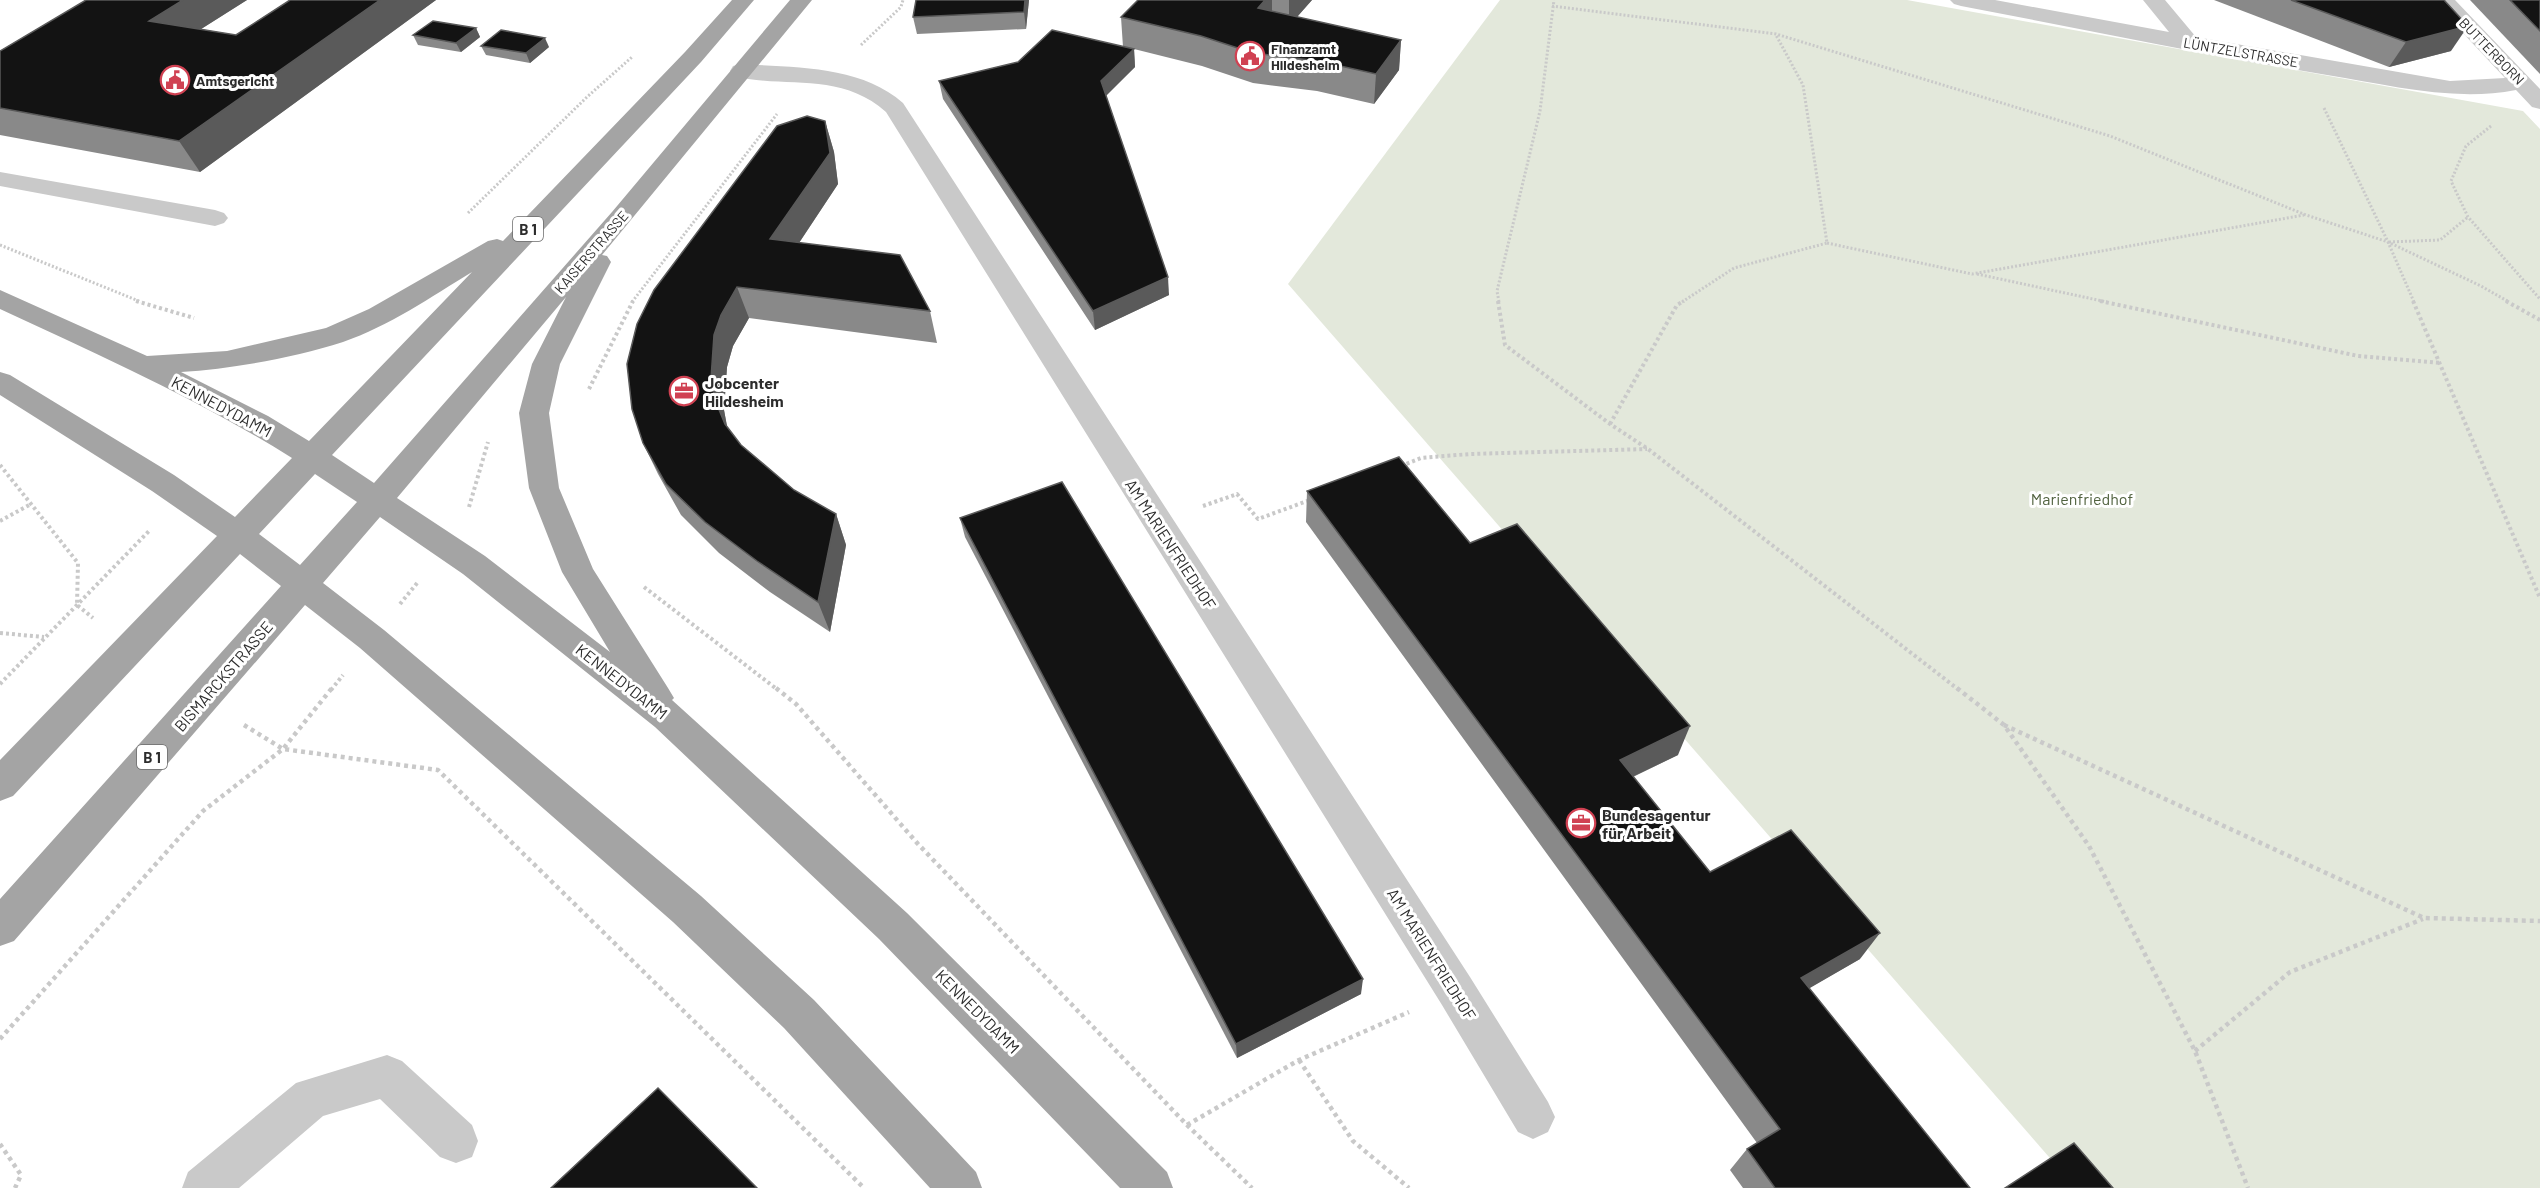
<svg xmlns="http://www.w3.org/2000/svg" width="2540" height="1188" font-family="Barlow,sans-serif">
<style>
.green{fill:#e3e8db}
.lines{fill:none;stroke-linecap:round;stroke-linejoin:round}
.path-far2{stroke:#c9c9c9;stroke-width:3;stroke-dasharray:2 2;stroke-linecap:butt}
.path-far1{stroke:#c9c9c9;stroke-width:4;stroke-dasharray:3 3;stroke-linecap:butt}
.path{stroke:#c9c9c9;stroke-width:4.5;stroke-dasharray:4 4;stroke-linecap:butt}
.minor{fill:#c9c9c9;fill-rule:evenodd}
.major{fill:#a4a4a4;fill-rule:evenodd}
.wall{fill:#898989}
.shaded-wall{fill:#5a5a5a}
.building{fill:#131313;stroke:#5a5a5a;stroke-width:1.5}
.labels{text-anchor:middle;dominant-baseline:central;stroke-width:6;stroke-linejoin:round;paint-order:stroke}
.far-poi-label{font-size:14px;font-weight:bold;fill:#2c2c2c;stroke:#fff;text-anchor:start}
.far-street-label{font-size:14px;fill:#2c2c2c;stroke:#fff}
.shield{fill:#fff;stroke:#6b6b6b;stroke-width:1.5}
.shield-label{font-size:15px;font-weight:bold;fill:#2c2c2c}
.poi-label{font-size:16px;font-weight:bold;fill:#2c2c2c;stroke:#fff;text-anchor:start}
.street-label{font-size:16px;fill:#2c2c2c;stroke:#fff}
.park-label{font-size:16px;fill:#51623f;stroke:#fff}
</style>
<rect width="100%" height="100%" fill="#fff"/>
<!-- green -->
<path class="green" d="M1500,0H1907L2523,111L2540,129V1188H2076L1288,284Z"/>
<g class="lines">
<!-- path-far2 -->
<g class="path-far2">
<path d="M1552,6L1776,34L2110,136L2306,215L2388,242L2481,286L2509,302"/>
<path d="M861,45L901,7L903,0"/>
<path d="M2324,108L2388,242L2414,302"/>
<path d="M2491,126L2466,146L2451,181L2468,217L2540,299"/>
<path d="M468,213L587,97L632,57"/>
<path d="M2389,242L2440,240L2468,217"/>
<path d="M1827,243L1972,274L2304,215"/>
<path d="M0,245L141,302"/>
<path d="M1977,274L2107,302"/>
<path d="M632,302L777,114"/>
<path d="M1499,302L1497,291L1540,111L1554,0"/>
<path d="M1682,302L1734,268L1827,243L1803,85L1776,35"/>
</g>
<!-- path-far1 -->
<g class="path-far1">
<path d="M136,301L194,318"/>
<path d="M1498,301L1505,345L1610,424L1648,449L1959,690"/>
<path d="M2100,301L2358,356L2441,363"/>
<path d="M2413,301L2540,598"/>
<path d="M2506,301L2540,320"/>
<path d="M589,389L633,301"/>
<path d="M1610,424L1677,305L1684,301"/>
<path d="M0,465L78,563L77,605L93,618"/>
<path d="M1401,466L1421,458L1470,454L1647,449"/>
<path d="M1203,506L1237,494L1258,519L1310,500"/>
<path d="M469,507L488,442"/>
<path d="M0,521L31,504"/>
<path d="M644,587L778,690"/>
<path d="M400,604L418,582"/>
<path d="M0,633L44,637"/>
<path d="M0,684L150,530"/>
<path d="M331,690L343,675"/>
</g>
<!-- path -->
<g class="path">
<path d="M776,688L796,704L918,844L1187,1125L1252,1188"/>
<path d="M1957,688L2004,725L2089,846L2195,1051L2248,1188"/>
<path d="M244,725L283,749L438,770L864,1188"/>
<path d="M2004,725L2424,918L2540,921"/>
<path d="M0,1039L203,811L283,749L332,688"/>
<path d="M2195,1051L2290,972L2423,919"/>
<path d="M1299,1060L1353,1141L1409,1188"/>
<path d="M1187,1125L1299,1060L1409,1012"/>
<path d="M0,1144L21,1175L15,1188"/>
</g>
<!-- minor -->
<g class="minor">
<path d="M1950,0H1995L2169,32L2143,0H2165L2196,37L2450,81L2505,78L2432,0H2455L2540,89V109L2532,107L2516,90C2453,102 2390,85 2327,75C2205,55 2083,29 1961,6L1954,4Z"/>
<path d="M741,64C796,68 860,65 903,103L1470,977L1548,1102L1555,1117L1548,1132L1533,1139L1518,1132L1442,1005L886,112C840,71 787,89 733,76L730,71L733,66Z"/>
<path d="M0,172L215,210L224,213L228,218L224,223L215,226L0,186Z"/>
<path d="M387,1055L402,1061L472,1125L478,1141L472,1157L456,1163L440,1157L380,1099L323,1116L239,1188H182L188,1172L296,1083Z"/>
</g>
<!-- major -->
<path class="major" d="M732,0H754L701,62L332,455L374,483L612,212L790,0H812L602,255L607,256L611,262L560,364L549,413L559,488L593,569L668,688L674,698L672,700L907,913L1167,1172L1173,1188H1120L879,939L655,727L463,574L380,517L323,583L384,630L701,896L814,1000L976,1172L982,1188H930L784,1028L673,922L360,648L305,605L14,941L0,946V899L281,586L240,554L13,796L0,801V760L217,536L152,491L0,395V372L10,375L174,475L235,517L292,458C200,400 99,355 0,309V290L147,356L227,351L326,328L369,309L488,241L497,239L503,241L685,52ZM472,272L309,441L268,416L181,372C232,369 293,358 343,342C389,326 431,297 472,272ZM566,297L532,364L519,413L529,488L562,572L610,652L485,556L397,498ZM315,474L357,502L300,565L259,534Z"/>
</g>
<!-- wall -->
<g class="wall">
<path d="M86,0H247L201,29L236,35L290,0H436L200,172L0,135V51Z"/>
<path d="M1029,0L1026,29L917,34L913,17Z"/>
<path d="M1138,0H1312L1297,17L1401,40L1399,70L1374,104L1317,91L1253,83L1202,66L1134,49L1135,67L1106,95L1169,295L1095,330L943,99L939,81L1123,47L1121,17Z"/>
<path d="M2214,0H2444L2451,51L2389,67Z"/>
<path d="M2470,0H2540V74Z"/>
<path d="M476,28L480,37L461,52L418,45L413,35Z"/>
<path d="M481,46L549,47L530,63L486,55Z"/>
<path d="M825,121L834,152L838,184L799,243L930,311L937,343L749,318L733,346L727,367L724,410L727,427L741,445L794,490L836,514L846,545L830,632L770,592L719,553L681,515L658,474L643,443Z"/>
<path d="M1307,491L1470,543L1678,755L1633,777L1710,872L1860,959L1809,988L1970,1188H1743L1730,1170L1747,1149L1757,1143L1306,522Z"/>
<path d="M960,518L1361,994L1237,1058L965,537Z"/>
</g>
<!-- shaded-wall -->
<g class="shaded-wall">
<path d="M183,0H247L168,50L149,21Z"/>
<path d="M380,0H436L200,172L179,141Z"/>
<path d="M1025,0H1029L1026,29L1024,12Z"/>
<path d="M1265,0H1272V23L1258,8Z"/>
<path d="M1289,0H1312L1289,26Z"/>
<path d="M2468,26L2451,51L2389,67L2406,42Z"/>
<path d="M476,28L480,37L461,52L456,43Z"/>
<path d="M545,38L549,47L530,63L526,53Z"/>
<path d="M1401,40L1399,70L1374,104L1376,74Z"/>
<path d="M1134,49L1135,67L1103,99L1101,81Z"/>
<path d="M825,121L834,152L838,184L781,270L770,239Z"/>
<path d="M1168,277L1169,295L1095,330L1093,311Z"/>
<path d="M737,287L749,318L733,346L727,367L724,410L728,431L715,400L711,379L714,335L721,315Z"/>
<path d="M836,514L846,545L830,632L818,602Z"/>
<path d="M1690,726L1678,755L1609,788L1620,760Z"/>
<path d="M1880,933L1860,959L1784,1003L1801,978Z"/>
<path d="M1363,979L1361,994L1237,1058L1236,1044Z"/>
</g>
<!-- building -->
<g class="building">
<path d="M86,0H183L149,21L236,35L290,0H380L179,141L0,108V51Z"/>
<path d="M916,0H1025L1024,12L913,17Z"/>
<path d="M1138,0H1265L1258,8L1401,40L1376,74L1318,61L1253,53L1201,36L1121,17Z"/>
<path d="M2291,0H2444L2468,26L2406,42Z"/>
<path d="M2510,0H2540V31Z"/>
<path d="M433,21L476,28L456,43L413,35Z"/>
<path d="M501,30L545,38L526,53L481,46Z"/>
<path d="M1052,30L1134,49L1101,81L1168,277L1093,311L939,81L1018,62Z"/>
<path d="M807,116L825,121L830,153L770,239L900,255L930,311L737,287L721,315L714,335L711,379L715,400L725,424L741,445L794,490L836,514L818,602L757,561L705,522L666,484L643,443L632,409L627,364L637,324L654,290L777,126Z"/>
<path d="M1399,457L1470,543L1517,524L1690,726L1620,760L1710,872L1791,830L1880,933L1801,978L1970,1188H1775L1747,1149L1780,1129L1307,491Z"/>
<path d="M1062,482L1363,979L1236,1044L960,518Z"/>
<path d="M658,1088L757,1188H551Z"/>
<path d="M2074,1143L2113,1188H2005Z"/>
</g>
<!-- icons -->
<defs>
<g id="civic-ring" transform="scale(1.5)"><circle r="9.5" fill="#fff" stroke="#d04152" stroke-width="1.5"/><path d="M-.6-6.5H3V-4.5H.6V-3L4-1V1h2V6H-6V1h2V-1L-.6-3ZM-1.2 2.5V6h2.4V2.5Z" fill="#d04152"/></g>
<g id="office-ring" transform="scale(1.5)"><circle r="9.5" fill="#fff" stroke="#d04152" stroke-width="1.5"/><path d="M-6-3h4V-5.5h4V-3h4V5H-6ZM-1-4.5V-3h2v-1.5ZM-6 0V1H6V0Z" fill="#d04152"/></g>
</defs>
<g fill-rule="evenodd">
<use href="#civic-ring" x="1250" y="56"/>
<use href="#civic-ring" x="175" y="80"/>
<use href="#office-ring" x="684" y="391"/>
<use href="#office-ring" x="1581" y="823"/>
</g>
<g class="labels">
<!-- far-poi labels -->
<g class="far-poi-label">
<text x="1271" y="48">Finanzamt<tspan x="1271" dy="16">Hildesheim</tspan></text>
<text x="196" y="80">Amtsgericht</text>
</g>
<!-- far-street labels -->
<g class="far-street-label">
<text transform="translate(2492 51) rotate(46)">BUTTERBORN</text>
<text transform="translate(2241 52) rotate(10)">LÜNTZELSTRASSE</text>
<text transform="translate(591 252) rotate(-49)">KAISERSTRASSE</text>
</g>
<!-- shield labels -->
<g class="shield">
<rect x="513" y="217" width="30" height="24" rx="4.5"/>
<rect x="137" y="745" width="30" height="24" rx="4.5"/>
</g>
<g class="shield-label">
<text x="528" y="229">B 1</text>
<text x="152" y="757">B 1</text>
</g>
<!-- poi labels -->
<g class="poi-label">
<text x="705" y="382">Jobcenter<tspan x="705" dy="18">Hildesheim</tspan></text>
<text x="1602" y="814">Bundesagentur<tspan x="1602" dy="18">für Arbeit</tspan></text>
</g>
<!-- street labels -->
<g class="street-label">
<text transform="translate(222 406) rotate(28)">KENNEDYDAMM</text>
<text transform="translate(1171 544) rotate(57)">AM MARIENFRIEDHOF</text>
<text transform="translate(223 676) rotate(-49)">BISMARCKSTRASSE</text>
<text transform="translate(622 681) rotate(38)">KENNEDYDAMM</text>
<text transform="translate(1432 954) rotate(58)">AM MARIENFRIEDHOF</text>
<text transform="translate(978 1011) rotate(45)">KENNEDYDAMM</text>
</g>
<!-- park labels -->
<g class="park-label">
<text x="2082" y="498">Marienfriedhof</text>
</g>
</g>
</svg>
